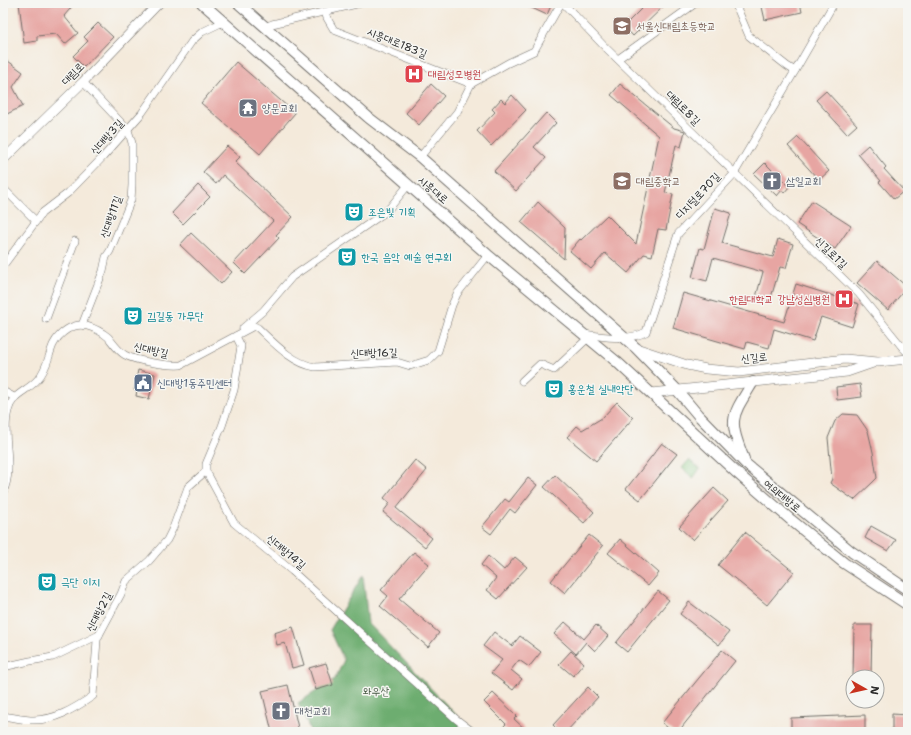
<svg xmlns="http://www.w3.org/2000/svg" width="911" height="735" font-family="'Shantell Sans','Poor Story',sans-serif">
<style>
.green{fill:#87c981;stroke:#597a56}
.forest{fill:#6dad6f;stroke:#4c6c4d}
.building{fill:#e7a5a2}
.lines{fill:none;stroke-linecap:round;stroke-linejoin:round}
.street-casing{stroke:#716e69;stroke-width:8}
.secondary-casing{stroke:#716e69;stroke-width:10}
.primary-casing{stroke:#716e69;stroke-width:12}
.street{stroke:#fff;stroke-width:7}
.secondary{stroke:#fff;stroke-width:9}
.primary{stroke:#fff;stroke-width:10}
.labels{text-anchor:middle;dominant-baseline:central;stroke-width:3;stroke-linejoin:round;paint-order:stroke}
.education-label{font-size:11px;fill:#785e54;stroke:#f6f6f2;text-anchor:start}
.street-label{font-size:11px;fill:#2b2b2b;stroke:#f6f6f2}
.health-label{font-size:11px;fill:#be3a42;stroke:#f6f6f2;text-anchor:start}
.worship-label{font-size:11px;fill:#5b616d;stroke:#f6f6f2;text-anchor:start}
.culture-label{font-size:11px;fill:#0d838f;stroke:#f6f6f2;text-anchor:start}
.service-label{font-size:11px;fill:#4e5e75;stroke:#f6f6f2;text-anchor:start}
.park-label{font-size:11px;fill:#475a45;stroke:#f6f6f2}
</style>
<rect width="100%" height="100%" fill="#f6f6f2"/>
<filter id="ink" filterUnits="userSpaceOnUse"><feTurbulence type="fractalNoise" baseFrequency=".025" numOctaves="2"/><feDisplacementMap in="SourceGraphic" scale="8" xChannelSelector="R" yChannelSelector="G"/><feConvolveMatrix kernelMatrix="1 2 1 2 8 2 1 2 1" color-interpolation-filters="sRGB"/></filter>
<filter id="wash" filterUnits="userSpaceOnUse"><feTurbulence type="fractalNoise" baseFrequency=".012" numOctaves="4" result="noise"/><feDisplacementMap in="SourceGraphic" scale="16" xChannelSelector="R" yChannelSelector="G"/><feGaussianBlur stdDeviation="0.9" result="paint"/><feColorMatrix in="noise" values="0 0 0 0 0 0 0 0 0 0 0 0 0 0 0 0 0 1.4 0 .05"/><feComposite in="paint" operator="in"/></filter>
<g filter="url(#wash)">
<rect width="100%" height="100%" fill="#f4eadb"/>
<!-- green -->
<path class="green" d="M689,460L700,469L693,478L682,468Z"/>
<!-- forest -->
<path class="forest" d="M363,575L368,623L460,719L478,732H311L298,703L335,679L344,660L330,630Z"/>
<g id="blocks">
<!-- building -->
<g class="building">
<path d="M19,3H75L64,16L78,33L65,44L56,34L37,36V41L24,43Z"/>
<path d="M521,3H552L547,15Z"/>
<path d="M647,3H667L633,36L624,26Z"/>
<path d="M780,3H800L802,12L765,20L762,7Z"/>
<path d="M98,23L113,37L84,67L73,56L88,41L84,37Z"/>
<path d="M8,61L23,72L13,87L23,106L7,114L3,106V68Z"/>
<path d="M236,62L295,113L260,154L201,103Z"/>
<path d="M431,84L444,96L419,125L406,113Z"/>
<path d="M620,84L674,128L685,131L681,147L676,145L665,193L673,194L666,230L658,229L652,256L644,254L628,273L605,253L591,269L570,251L580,239L581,240L607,215L636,244L659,136L611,95Z"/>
<path d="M826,91L857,125L847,134L816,100Z"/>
<path d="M512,95L526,110L491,146L477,131L495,112L492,109L501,99L505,103Z"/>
<path d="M546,113L556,123L534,147L546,158L516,191L494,171Z"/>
<path d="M798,137L829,171L819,180L788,146Z"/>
<path d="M868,145L886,167L884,169L904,191L894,199L879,182L881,181L858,154Z"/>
<path d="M227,146L240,157L235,162L293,217L276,235L279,238L245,274L234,263L273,221L223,175L216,184L203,172Z"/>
<path d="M765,163L789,187L784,193L782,190L777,196L754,174Z"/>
<path d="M198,185L210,197L183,224L172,213Z"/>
<path d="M812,201L851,226L835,249L797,224Z"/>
<path d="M538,202L565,228L564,259L521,222Z"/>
<path d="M715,208L731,213L722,243L773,257L778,239L793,244L786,268L780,267L770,301L756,297L763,272L713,258L707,281L692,277L700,248L704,249Z"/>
<path d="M191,233L232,272L221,284L180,245Z"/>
<path d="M877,261L907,287L888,310L857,283Z"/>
<path d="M796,284L859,304L852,327L821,317L813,341L774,329L769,348L747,342L745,349L673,328L683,293L784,322Z"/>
<path d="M138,370L155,374L149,399L136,396L137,390H134Z"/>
<path d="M860,384L862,397L837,400L836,387Z"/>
<path d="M617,402L633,418L596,461L567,437L577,426L582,430L602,418Z"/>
<path d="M843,414L857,415L868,431L873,452L877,478L872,483L854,500L830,483L832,479L828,438L835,421Z"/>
<path d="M662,443L677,454L640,500L626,489Z"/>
<path d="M415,460L427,470L396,508L432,538L425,547L383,512L390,503L384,498Z"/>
<path d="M555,475L594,512L584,523L544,487Z"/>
<path d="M528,478L537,485L515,513L510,509L491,534L482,527L505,499L509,502Z"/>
<path d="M714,488L728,501L693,540L679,527Z"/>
<path d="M871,526L896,540L888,551L865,538Z"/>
<path d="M745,532L794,572L767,605L718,565Z"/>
<path d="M589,535L603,546L565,593L551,581Z"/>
<path d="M620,539L659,573L648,586L608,553Z"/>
<path d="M414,552L429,564L399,599L439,633L428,647L380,606L388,596L381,590Z"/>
<path d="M488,556L504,570L515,557L527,567L498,599L487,590L496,578L481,565Z"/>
<path d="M658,591L669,600L627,652L616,643Z"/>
<path d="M689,602L729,632L719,645L680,614Z"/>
<path d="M565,622L584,639L596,625L608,636L595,651L586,642L576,654L554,634Z"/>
<path d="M854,625H872L871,677H853Z"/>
<path d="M293,627L304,665L292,668L285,643L277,645L274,633Z"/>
<path d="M494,632L512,646L520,636L541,652L529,667L519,660L511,670L522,679L513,690L491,673L502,660L483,646Z"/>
<path d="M722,650L735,661L678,732H673L662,723Z"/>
<path d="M571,651L584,663L573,676L559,664Z"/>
<path d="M326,663L333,685L316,690L309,668Z"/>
<path d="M288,685L299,732H272L262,691Z"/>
<path d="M588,687L598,697L566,732H560L553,725Z"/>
<path d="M493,693L517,716L514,719L528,732H508L503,727L506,724L484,702Z"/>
<path d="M892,714L908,715V732H892Z"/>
<path d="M865,715V732H791V718Z"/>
</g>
</g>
</g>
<g filter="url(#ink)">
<use href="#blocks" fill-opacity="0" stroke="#716e69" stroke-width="1"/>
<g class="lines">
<!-- street casing -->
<g class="street-casing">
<g id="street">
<path d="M563,3L603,45L859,294L903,348L908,353"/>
<path d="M735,3L749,36L787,66L795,71"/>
<path d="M325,12L327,18L334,30L471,84"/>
<path d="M266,27L272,24L361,3"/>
<path d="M618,59L696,3"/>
<path d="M420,157L457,112L471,84L508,63L534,51L561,3"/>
<path d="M3,188L36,221"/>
<path d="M3,266L42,213L68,193L103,157L142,113L192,41L202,32L223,22"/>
<path d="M46,319L75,241"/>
<path d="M82,325L103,271L106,257L110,251L131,200L132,185V143L128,130L83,82"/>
<path d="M243,328L263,311L292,277L387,211L409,184"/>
<path d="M583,334C603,336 626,342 646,332L678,234L734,174L795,71L834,3"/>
<path d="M236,336L241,346L234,390L222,426L206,464V471L234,523L292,571L456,719L473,732"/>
<path d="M522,381L540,364L554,370L588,338"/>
<path d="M3,391L14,397"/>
<path d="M3,492C15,468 1,436 8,411C13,392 27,392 38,379C47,369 48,357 53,345C59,333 73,322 87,326C94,328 102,332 108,337C113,343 118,351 125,355C136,361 167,366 181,365L254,326L258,328C275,344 292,363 315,367L397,362L410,366L429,360L438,351L452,305L457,294L488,255"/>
<path d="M3,667L30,661L53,657L99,635"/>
<path d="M3,716C12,717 22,720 31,720C54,721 74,709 93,696L97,640L99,635L121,594L126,581L149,561L167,540L173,528L188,487L206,471"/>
</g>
</g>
<!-- secondary casing -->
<g class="secondary-casing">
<g id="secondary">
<path d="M3,160L83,82L159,3"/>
<path d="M636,348L687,365L706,369L739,372L845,359L878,362L908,359"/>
<path d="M651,393L847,372L873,363"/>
</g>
</g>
<!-- primary casing -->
<g class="primary-casing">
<g id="primary">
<path d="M202,3L488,255L617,362L737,473L791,520L844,563L908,605"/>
<path d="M238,3L369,118L420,157L636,348L677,390L698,415L746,464L852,552L908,590"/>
<path d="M744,459C728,418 731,418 753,382"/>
</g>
</g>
<!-- street -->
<use href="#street" class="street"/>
<!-- secondary -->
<use href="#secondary" class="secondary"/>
<!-- primary -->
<use href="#primary" class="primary"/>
</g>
</g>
<!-- icons -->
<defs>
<g id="school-square" transform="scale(1)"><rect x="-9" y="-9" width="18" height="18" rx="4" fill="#8d6e63" stroke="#f6f6f2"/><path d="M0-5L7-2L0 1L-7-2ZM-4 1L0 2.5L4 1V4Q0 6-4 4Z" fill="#fff"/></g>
<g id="hospital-square" transform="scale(1)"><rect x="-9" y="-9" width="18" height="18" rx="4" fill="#e0444e" stroke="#f6f6f2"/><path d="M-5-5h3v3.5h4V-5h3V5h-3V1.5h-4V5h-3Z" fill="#fff"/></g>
<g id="temple-square" transform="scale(1)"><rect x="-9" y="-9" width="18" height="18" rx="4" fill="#6b7280" stroke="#f6f6f2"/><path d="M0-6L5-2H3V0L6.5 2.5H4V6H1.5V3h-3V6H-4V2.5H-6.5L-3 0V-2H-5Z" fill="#fff"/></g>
<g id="church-square" transform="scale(1)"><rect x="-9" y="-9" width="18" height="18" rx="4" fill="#6b7280" stroke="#f6f6f2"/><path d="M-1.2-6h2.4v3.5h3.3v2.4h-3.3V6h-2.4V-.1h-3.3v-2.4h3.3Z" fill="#fff"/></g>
<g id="theatre-square" transform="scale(1)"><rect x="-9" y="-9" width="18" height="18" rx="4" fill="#0f9aa8" stroke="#f6f6f2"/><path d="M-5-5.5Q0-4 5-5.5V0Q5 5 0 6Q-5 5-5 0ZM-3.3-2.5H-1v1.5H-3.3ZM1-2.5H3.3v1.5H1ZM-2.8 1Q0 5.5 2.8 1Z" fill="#fff"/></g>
<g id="civic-square" transform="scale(1)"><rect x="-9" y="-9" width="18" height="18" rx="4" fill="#5c6f8a" stroke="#f6f6f2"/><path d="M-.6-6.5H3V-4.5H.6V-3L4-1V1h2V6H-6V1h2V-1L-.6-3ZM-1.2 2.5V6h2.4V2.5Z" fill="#fff"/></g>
</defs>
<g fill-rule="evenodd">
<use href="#school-square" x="622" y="26"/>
<use href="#hospital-square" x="414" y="74"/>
<use href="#temple-square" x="248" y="108"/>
<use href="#school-square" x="622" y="181"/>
<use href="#church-square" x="772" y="181"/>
<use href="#theatre-square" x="354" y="212"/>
<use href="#theatre-square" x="347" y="257"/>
<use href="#hospital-square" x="844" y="299"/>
<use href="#theatre-square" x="133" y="316"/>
<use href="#civic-square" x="143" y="383"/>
<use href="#theatre-square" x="554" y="389"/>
<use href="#theatre-square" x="47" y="582"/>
<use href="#church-square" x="281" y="711"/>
</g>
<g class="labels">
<!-- education labels -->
<g class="education-label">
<text x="636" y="26">서울신대림초등학교</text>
<text x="636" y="181">대림중학교</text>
</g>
<!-- street labels -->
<g class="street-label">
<text transform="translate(397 43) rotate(22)">시흥대로183길</text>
<text transform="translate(73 74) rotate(-45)">대림로</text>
<text transform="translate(683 108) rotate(45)">대림로8길</text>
<text transform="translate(107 137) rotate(-48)">신대방3길</text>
<text transform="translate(433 190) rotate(41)">시흥대로</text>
<text transform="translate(698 196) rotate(-47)">디지털로70길</text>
<text transform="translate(111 217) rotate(-70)">신대방11길</text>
<text transform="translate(831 253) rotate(44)">신길로1길</text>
<text transform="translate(151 350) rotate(13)">신대방길</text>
<text transform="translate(374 353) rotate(-1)">신대방16길</text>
<text transform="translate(754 358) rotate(-6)">신길로</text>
<text transform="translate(782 496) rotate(40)">여의대방로</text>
<text transform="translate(286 552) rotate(40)">신대방14길</text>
<text transform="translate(99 612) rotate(-63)">신대방2길</text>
</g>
<!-- health labels -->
<g class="health-label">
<text x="428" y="74">대림성모병원</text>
<text x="830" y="299" text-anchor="end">한림대학교 강남성심병원</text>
</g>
<!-- worship labels -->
<g class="worship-label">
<text x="262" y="108">양문교회</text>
<text x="786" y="181">삼일교회</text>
<text x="295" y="711">대천교회</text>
</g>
<!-- culture labels -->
<g class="culture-label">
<text x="368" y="212">조은빛 기획</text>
<text x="361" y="257">한국 음악 예술 연구회</text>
<text x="147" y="316">김길동 가무단</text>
<text x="568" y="389">홍운철 실내악단</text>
<text x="61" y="582">극단 이지</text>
</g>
<!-- service labels -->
<g class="service-label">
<text x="157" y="383">신대방1동주민센터</text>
</g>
<!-- park labels -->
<g class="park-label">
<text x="376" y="691">와우산</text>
</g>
</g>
<!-- margin -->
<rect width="911" height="735" fill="none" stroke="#f6f6f2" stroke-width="16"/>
<!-- north arrow -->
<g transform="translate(865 689) rotate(98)"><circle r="19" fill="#f6f6f2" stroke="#a5a5a2"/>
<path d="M0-3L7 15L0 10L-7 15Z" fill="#c8321e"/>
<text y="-6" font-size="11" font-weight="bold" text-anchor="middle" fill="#2b2b2b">N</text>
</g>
</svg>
